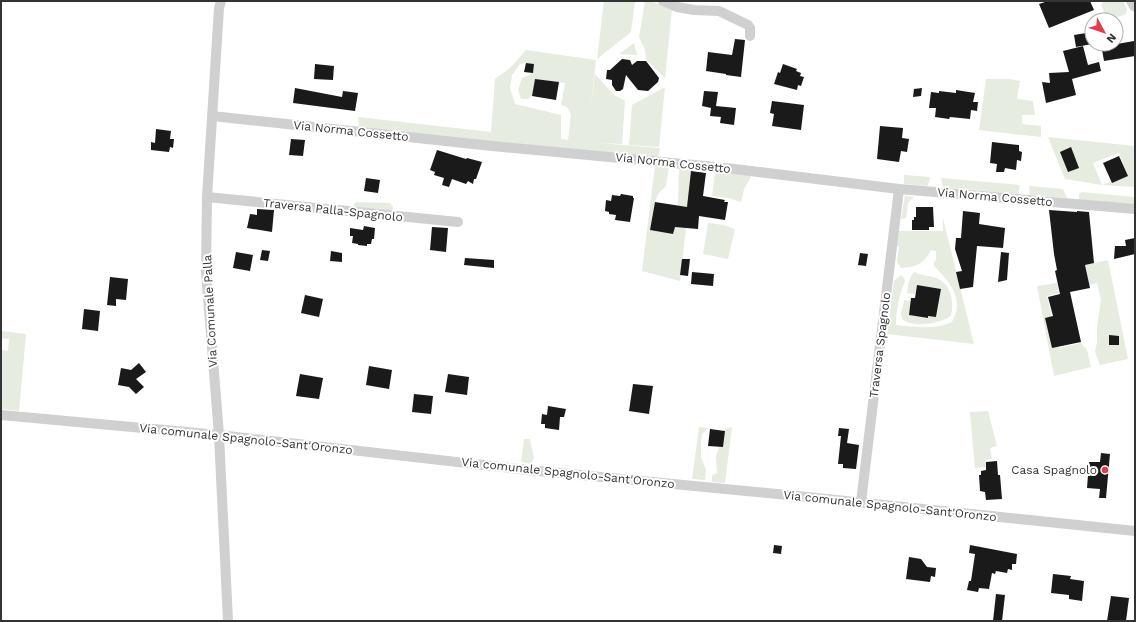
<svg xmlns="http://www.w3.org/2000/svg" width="1136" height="622" font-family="'Work Sans',sans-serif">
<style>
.green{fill:#e6ecdf;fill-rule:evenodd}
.building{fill:#1a1a1a}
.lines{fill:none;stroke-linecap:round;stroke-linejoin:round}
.minor{stroke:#d0d0d0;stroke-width:10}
.tertiary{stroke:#d0d0d0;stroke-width:13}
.poi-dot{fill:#e43b48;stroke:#fff;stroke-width:1.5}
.labels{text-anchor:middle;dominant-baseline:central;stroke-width:4;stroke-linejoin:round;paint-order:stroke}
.street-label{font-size:12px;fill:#333;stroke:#fff}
.poi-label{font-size:12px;fill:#333;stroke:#fff;text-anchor:end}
</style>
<rect width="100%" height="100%" fill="#fff"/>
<!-- green -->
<g class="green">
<path d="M604,1H635L631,32L597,59Z"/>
<path d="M645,1H651L672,9L665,78L646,60L645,50L639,37Z"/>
<path d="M1104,1H1123L1127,10L1126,14L1121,16L1107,20L1101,5Z"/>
<path d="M634,43L637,55L619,54Z"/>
<path d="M526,50L596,60L590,115L595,74L613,94L625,101L622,144L599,143L660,148L658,159L359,129L358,117L491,132L495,79L510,68ZM526,63L534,64L533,73L522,78L518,90L521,99H528L532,96L535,79L565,83L561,105L567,107L571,114L568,140L561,139V115L515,104L510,88L512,75L520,64Z"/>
<path d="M986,79H1009L1020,81L1017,99L1033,101L1035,115H1022V124L1041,126V137L979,130Z"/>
<path d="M665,87L659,147L629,145L632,105Z"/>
<path d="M1048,137L1135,146V187L1102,185L1065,179ZM1119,153L1127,175L1102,185L1093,163Z"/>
<path d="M655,166L669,167L666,186L658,194L655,202L650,230L673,234L678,206L679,167L693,168L680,281L642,271Z"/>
<path d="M715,171L752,175L744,189L741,202L728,198L712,196Z"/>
<path d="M904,175L930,177L928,185L927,186L904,184Z"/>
<path d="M941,178L1020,185L1018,194L943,187Z"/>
<path d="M1029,186L1063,189L1067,198L1030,195Z"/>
<path d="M1082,192L1135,197V205L1079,200V194Z"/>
<path d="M905,196L914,197L908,203L906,218L901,219Z"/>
<path d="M356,202L390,203L393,207V211L354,209V205Z"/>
<path d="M943,218L974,344L887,334L894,281L901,275L904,278L905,281C899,295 896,310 896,325C916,327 934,330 952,322C965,299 950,282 934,266V262L936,260V251L931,250C924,264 916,267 901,268L897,262L899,246H897L899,231H943Z"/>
<path d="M708,223L724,225L735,229L728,259L703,254Z"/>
<path d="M1108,260L1128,359L1100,365L1095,352L1097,342V326L1101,300L1097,283L1089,285L1085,265Z"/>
<path d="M914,272C921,276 926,275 933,277C950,281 955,301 951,316C940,324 912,328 902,319L901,313L904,300L911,301L909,315L927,318L928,316L937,317L941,289L917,285L915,294L907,293C908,285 909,278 914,272Z"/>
<path d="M1057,283L1059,293L1047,296L1059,348L1081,343L1087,350L1091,367L1054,376L1037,286Z"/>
<path d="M1,331L26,334L19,411L1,409V350L8,351L9,339L1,338Z"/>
<path d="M988,411L997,446L990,448L992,459L986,460L987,467L975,468L970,412Z"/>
<path d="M699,427L708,428L702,434L701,441V457L706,470L705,480L692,479Z"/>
<path d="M732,427L725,483L712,482V475L717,473L716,457L719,447H723L725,429Z"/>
<path d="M524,439H530L534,458L531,464L521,462Z"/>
</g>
<!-- building -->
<g class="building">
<path d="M1048,1H1090L1094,10L1049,28L1039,4Z"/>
<path d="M1092,32V44L1076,47L1074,35Z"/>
<path d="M735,39L745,40L741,77L726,75V74L706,71L708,52L732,55Z"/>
<path d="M1134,41L1135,56L1104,61L1101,44H1117Z"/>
<path d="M1083,46L1088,65L1099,62L1101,71L1072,79L1076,95L1046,103L1042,82L1050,83L1049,73L1069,72L1063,51Z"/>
<path d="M622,59L630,60L632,65L637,61H646L659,78L658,82L648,91L638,90L626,75L623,89L620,91H616L612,85V80L606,79L607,70H610Z"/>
<path d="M526,63L534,64L533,73L524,72Z"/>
<path d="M315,64L334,66L333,80L314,79Z"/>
<path d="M783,64L797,69L796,71L801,73L800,76L804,77L801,86L798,85L797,90L774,84L778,72L780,73Z"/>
<path d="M535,79L559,82L556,100L532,96Z"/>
<path d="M295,88L342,97L343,91L358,93L355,111L293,103Z"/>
<path d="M922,88L921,96L913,97L914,89Z"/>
<path d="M956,90L975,93L973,102H978L977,111L971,110L970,119L950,117L949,119L935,117L936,108H929L931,92L939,93V91L956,93Z"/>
<path d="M704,91L718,92L716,106L736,108L734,125L720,123L721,117L710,116L711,108L702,106Z"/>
<path d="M772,101L804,105L801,130L772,126L774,114L770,113Z"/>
<path d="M880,126L903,128L902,138L909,139L907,152L901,151L899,162L877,159Z"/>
<path d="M156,129L171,131L170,139H174L173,148L170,147L169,152L151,150V142L155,143Z"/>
<path d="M291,139L305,140L303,156L289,155Z"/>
<path d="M992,142L1019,145V151L1022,152L1021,161L1017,160L1016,170L1005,168L1004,172H996L997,164L990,163Z"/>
<path d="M1071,147L1079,168L1068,172L1060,152Z"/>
<path d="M437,150L466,159L467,158L482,162L476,179H474L473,184L468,181L466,184L452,179L449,187L442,185L444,178L434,175L435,172L430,170Z"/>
<path d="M1119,156L1128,176L1112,183L1103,163Z"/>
<path d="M691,171L706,173L703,196L725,200L724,202H728L725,220L699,216L698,229L675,227L673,234L650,230L655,202L687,207Z"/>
<path d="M366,178L380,180L378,193L364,191Z"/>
<path d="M621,194L633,196V198H634L630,222L615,220L616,215L609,214V212L605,211L606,200L611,201L612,195L620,196Z"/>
<path d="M916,207H933L934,227H929V230H912V220H914V217H916Z"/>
<path d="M257,209L274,210L272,232L247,228L250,214L257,215Z"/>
<path d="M1049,210L1077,212V211L1089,212L1094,263L1085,265L1090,288L1070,292L1081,342L1052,348L1045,318L1053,316L1048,297L1060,294L1055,271L1057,270L1054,254Z"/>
<path d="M963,211L980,213L979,224L1005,228L1003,248L977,246L973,287L960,289L956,272L962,271L955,249L956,238H961Z"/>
<path d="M364,226L375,228L374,239H372L371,244H367V246L358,245V244L352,243L353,236H350V228L363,230Z"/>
<path d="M432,227L448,228L446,252L430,250Z"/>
<path d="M1135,238V254L1114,259L1115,246H1126L1125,240Z"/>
<path d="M262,250L270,251L268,261L260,260Z"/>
<path d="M331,251L342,253V262L330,261Z"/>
<path d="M236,252L253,255L250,271L233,268Z"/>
<path d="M1001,252L1009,253L1007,280L998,282Z"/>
<path d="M860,253L868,254L866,266L858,265Z"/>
<path d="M465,258L494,260V268L464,265Z"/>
<path d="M682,259H690L688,276L680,275Z"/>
<path d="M692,272L714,274L713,286L691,284Z"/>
<path d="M110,277L128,279L126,300L116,299V306L107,305Z"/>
<path d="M917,285L941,289L936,317L928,316V318L909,315L911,298H915Z"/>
<path d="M305,295L323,299L319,317L301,313Z"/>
<path d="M84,309L100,311L98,331L82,329Z"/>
<path d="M1109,335L1119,336V345H1109Z"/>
<path d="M139,363L146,372L136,379L144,387L136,394L129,387L118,385L121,368L131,370Z"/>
<path d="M369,366L392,370L389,389L366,385Z"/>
<path d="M300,374L323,378L319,399L296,396Z"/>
<path d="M448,374L469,377L467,395L445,392Z"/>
<path d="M633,384L653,386L649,414L629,411Z"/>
<path d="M414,394L433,396L431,414L412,412Z"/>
<path d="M548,406L566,409L564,417H560L559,430L545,428V424H541L542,414L547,415Z"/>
<path d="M839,428L849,429L847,443L859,445L856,469L843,468V464H838L841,436H838Z"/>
<path d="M710,429L725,431L723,447L708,446Z"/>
<path d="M1101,453L1110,454L1106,498H1099L1100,489L1087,488L1089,462H1100Z"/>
<path d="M997,461L998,475H1000L1002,499L986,500L985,492L980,491L979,475H981V471L986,470V462Z"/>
<path d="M774,545L782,546L781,554L773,553Z"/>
<path d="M970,545L1017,554L1016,564H1012V570L1008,569L1007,573L996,571L995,574L992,573L989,589L979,588L978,592L967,590L969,581H971L975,554L969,553Z"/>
<path d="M909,557L921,559L927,567L936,568L935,577L931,576L930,582L906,579Z"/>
<path d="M1053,574L1071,576L1070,579L1084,581L1082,601L1069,599V595L1051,593Z"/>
<path d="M996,594L1005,595L1002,621H993Z"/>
<path d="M1111,596L1129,598L1126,621H1107Z"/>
</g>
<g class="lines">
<!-- minor -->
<g class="minor">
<path d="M221,1L219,8L207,197L206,272L219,435L228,621"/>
<path d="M663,1L677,7L694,10L719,11L748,25L750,28V36"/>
<path d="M212,116L492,146L726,168L899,189L1135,209"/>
<path d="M207,197L458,222"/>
<path d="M1,415L219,435L518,469L798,496L1135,531"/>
<path d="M861,502L899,189"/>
</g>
<!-- tertiary -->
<path class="tertiary" d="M1133,1L1135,5"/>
</g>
<!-- markers -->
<circle class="poi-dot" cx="1105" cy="470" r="4"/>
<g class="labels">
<!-- street labels -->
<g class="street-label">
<text transform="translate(351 131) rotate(6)">Via Norma Cossetto</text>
<text transform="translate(673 163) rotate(6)">Via Norma Cossetto</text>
<text transform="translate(995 197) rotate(5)">Via Norma Cossetto</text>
<text transform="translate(333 210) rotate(6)">Traversa Palla-Spagnolo</text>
<text transform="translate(210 311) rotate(-93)">Via Comunale Palla</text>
<text transform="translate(880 345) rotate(-83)">Traversa Spagnolo</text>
<text transform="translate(246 439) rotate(6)">Via comunale Spagnolo-Sant'Oronzo</text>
<text transform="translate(568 473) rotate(6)">Via comunale Spagnolo-Sant'Oronzo</text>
<text transform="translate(890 506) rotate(6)">Via comunale Spagnolo-Sant'Oronzo</text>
</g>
<!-- poi labels -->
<g class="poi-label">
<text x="1097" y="470">Casa Spagnolo</text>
</g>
</g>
<!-- border -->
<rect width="1136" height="622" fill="none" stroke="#333333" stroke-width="4"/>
<!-- north arrow -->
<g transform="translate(1104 32) rotate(130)"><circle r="19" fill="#ffffff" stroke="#adadad"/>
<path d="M0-3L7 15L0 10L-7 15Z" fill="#e43b48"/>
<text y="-6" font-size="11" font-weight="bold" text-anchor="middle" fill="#333333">N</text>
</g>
</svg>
